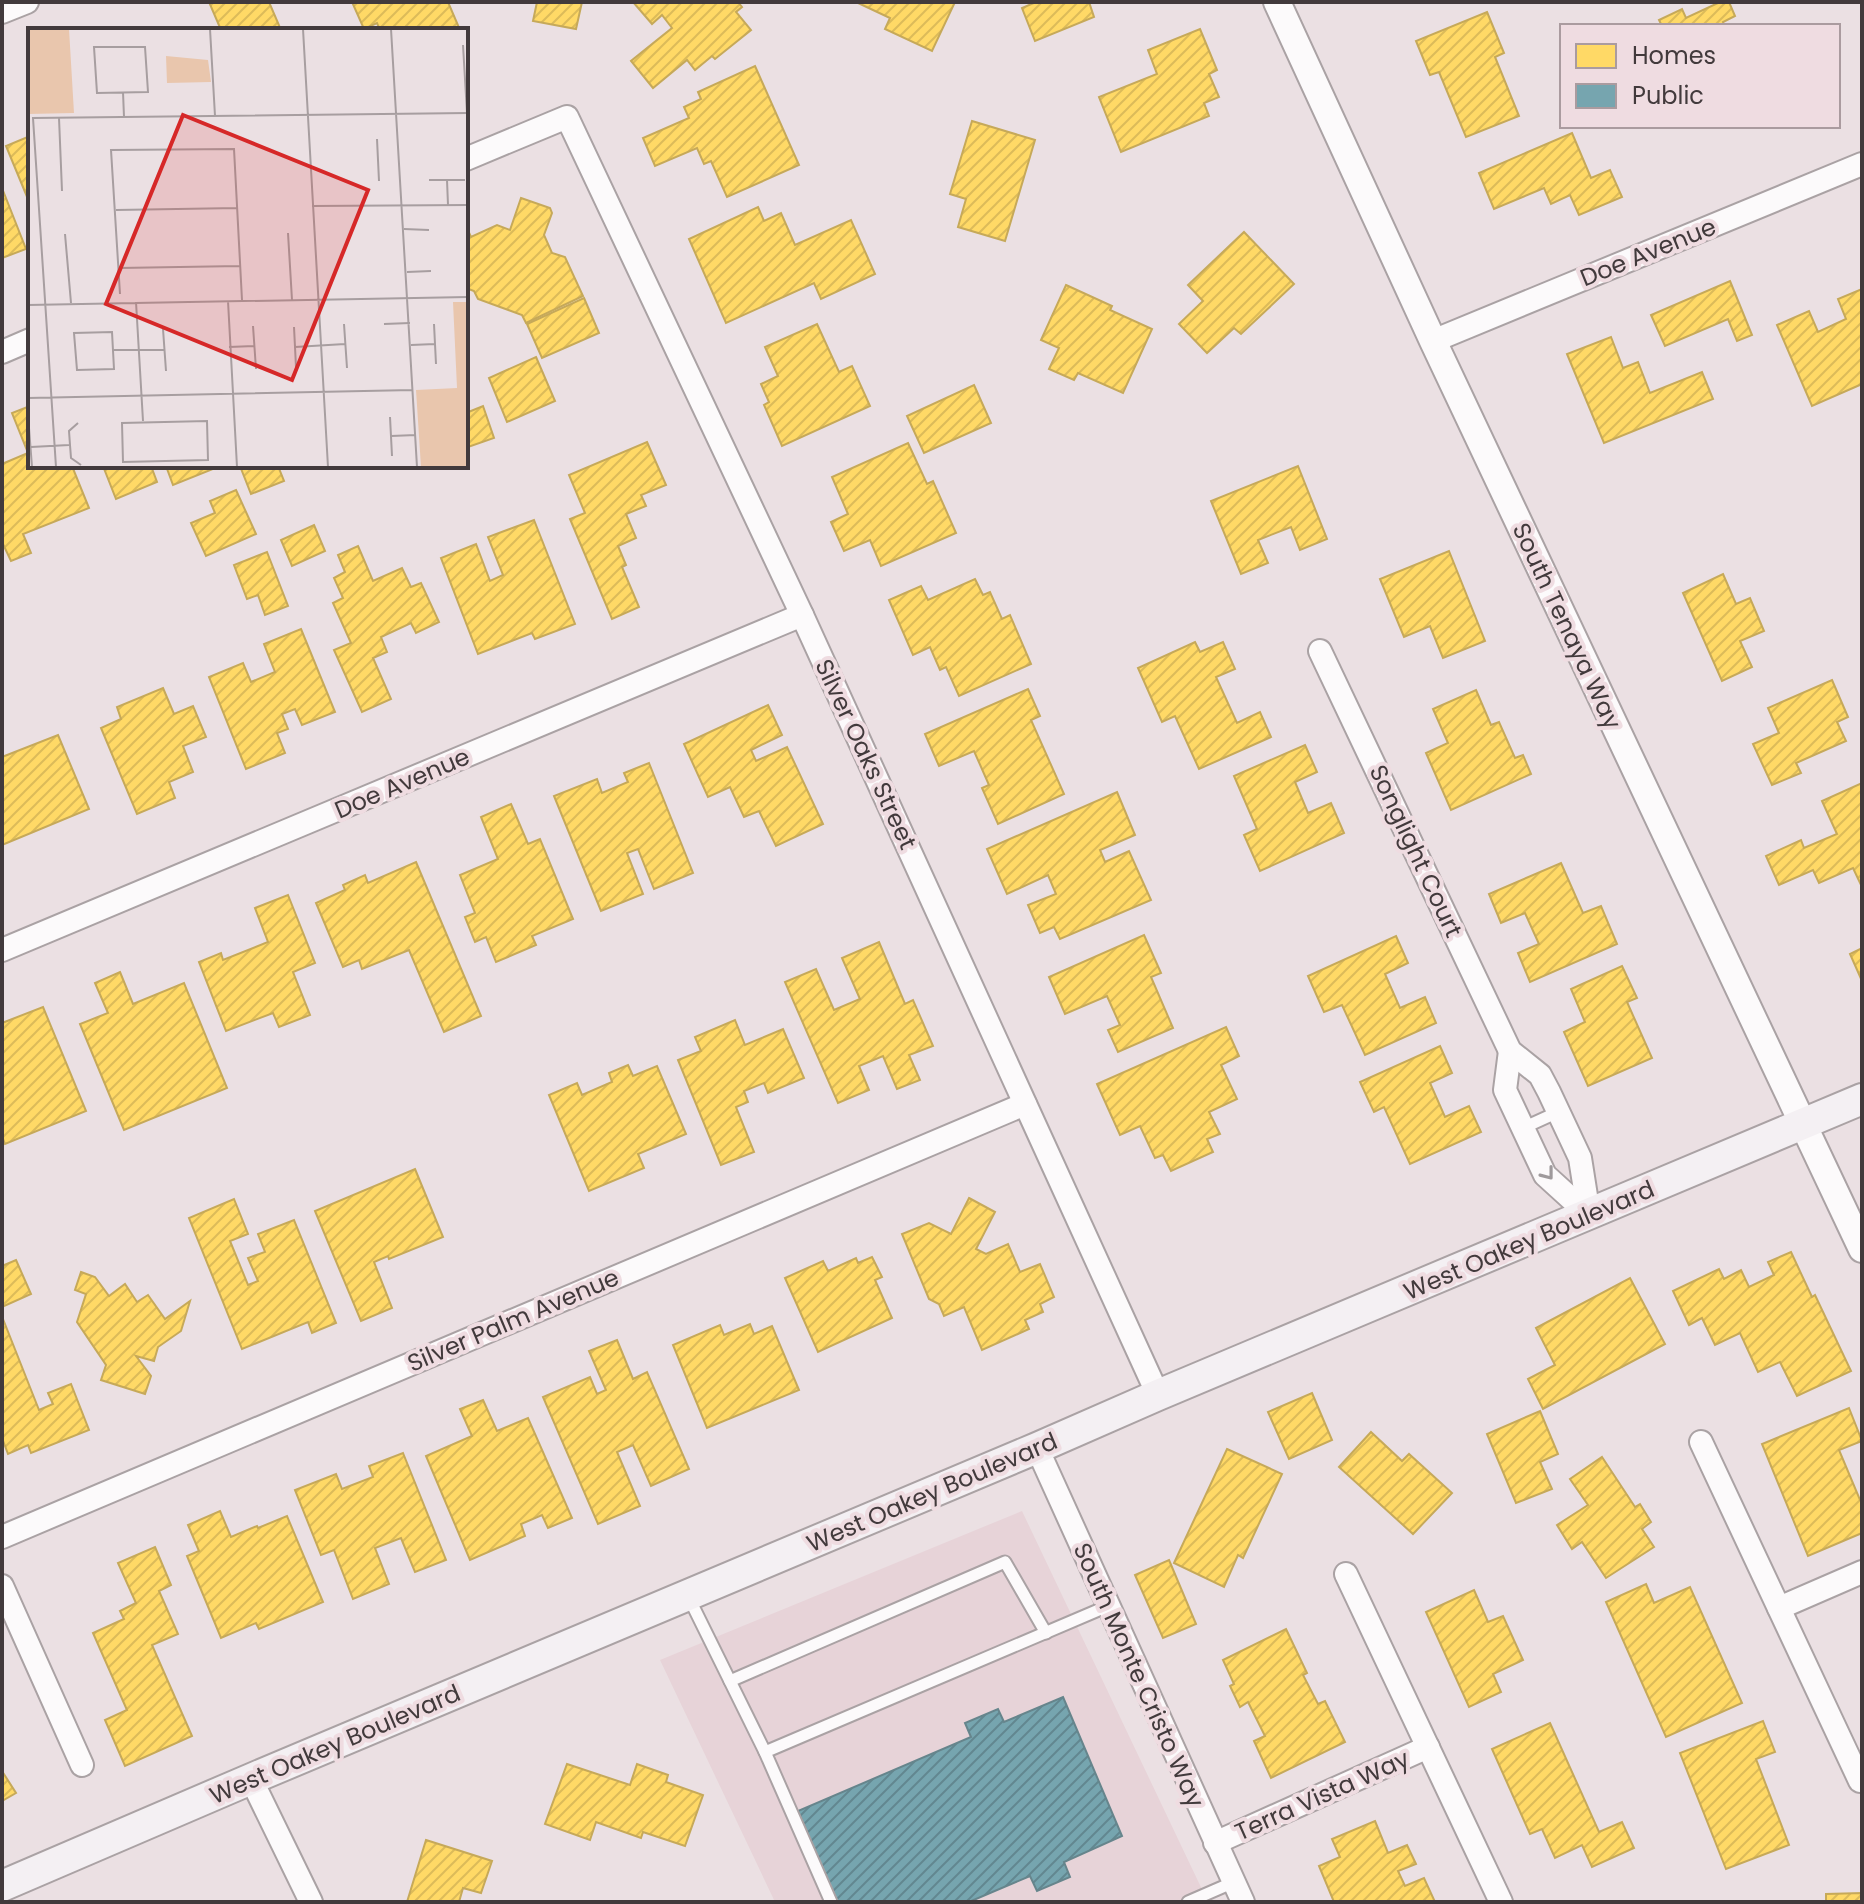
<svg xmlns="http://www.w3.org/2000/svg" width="1864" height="1904" font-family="Poppins,sans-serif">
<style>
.built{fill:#e7d3d8}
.homes{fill:url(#homes-hatch);stroke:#c6a959;stroke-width:2}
.public{fill:url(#public-hatch);stroke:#66858c;stroke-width:2}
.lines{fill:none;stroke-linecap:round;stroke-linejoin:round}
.service-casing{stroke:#aaa2a4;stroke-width:15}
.minor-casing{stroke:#aaa2a4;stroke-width:26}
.tertiary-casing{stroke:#aaa2a4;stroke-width:30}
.secondary-casing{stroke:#aaa2a4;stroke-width:34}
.service{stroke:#fcfafb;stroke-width:11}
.minor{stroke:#fcfafb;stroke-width:22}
.tertiary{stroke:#fcfafb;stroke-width:26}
.secondary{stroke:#f4f0f3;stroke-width:30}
.oneway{stroke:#9f9a9c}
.labels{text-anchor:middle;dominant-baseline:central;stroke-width:8;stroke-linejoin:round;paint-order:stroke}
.street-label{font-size:24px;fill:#423a3c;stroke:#efdce1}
.inset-road{fill:none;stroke:#a79ea0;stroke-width:2}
.view{fill:#d62828;fill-opacity:0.15;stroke:#d62828;stroke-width:4}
.inset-edge{fill:none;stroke:#423a3c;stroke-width:4}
</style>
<defs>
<pattern id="homes-hatch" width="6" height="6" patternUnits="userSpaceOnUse" patternTransform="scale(2)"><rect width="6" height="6" fill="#ffd966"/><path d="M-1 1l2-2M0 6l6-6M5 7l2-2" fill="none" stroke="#dcbb59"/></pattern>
<pattern id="public-hatch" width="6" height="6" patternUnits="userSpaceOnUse" patternTransform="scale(2)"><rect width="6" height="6" fill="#76a5af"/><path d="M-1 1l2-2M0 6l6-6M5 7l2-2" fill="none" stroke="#628790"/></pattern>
</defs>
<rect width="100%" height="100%" fill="#ebe0e3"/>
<!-- built -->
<path class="built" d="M1022,1511L1208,1902H775L660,1660Z"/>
<!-- homes -->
<g class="homes">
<path d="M209,2H269L281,30H221Z"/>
<path d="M352,2H448L460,30H380L377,23L364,29Z"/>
<path d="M537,2H582L576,29L533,21Z"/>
<path d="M633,2H738L742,7L736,12L751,30L715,59L712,56L695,70L687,60L653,88L631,61L672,28L662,15L652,24Z"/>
<path d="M856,2H955L932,51L885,29L890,18Z"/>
<path d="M1036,2H1089L1094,17L1035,41L1022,8Z"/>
<path d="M1720,2H1729L1735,16L1723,22L1724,26H1662L1659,20L1682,9L1686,18Z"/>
<path d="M1487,12L1504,53L1495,57L1519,116L1466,137L1439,72L1430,75L1416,41Z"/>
<path d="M1200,29L1217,70L1209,74L1219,97L1204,103L1209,116L1121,152L1099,97L1157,74L1148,50Z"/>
<path d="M755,66L799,165L727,197L711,161L704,164L697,148L655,166L643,138L689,118L684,107L701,99L698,92Z"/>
<path d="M972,121L1035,140L1005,241L958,227L966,199L950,194Z"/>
<path d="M1572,133L1591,178L1610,170L1622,197L1579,215L1570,195L1551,204L1544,188L1494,209L1479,173Z"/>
<path d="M30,136V204L6,146Z"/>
<path d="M2,188L26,249L2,258Z"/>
<path d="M521,198L550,208L552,213L544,235L552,253L565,257L583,296L526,323L522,315L478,299L474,291L466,288V226L471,237L497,225L510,230Z"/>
<path d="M758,207L764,221L781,213L795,245L851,220L875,274L821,299L814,283L726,323L689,239Z"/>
<path d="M1244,232L1294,284L1241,334L1234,328L1207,353L1179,324L1203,301L1188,285Z"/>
<path d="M1730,281L1752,335L1737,341L1728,319L1665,346L1651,315Z"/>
<path d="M1066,285L1112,306L1110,310L1152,329L1123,393L1078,373L1074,380L1049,369L1059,348L1041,340Z"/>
<path d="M1862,289V384L1812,406L1777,325L1809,311L1818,332L1846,319L1838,299Z"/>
<path d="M584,298L599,333L542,358L527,324Z"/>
<path d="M817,324L839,372L852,366L870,406L782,446L764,405L769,402L761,384L778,376L765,347Z"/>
<path d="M1611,337L1623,368L1638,362L1650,393L1702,372L1713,399L1604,443L1567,354Z"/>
<path d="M536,357L555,401L507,422L489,378Z"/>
<path d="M974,385L991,423L924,453L907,416Z"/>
<path d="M30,406V466H72L89,508L23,534L31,553L11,561L2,542V464L28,453L12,413Z"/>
<path d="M483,406L494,438L468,447L466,442V413Z"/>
<path d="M647,442L666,485L641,495L646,506L626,514L636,538L618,546L626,565L622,567L639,607L612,619L570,519L585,513L569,475Z"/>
<path d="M908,443L927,484L933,481L956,533L881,566L870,540L844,551L831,522L848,514L832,477Z"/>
<path d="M103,466H151L157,482L116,499Z"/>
<path d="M166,466H212L213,469L173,485Z"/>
<path d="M240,466H278L284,481L251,494Z"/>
<path d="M1298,466L1327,539L1300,550L1291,527L1258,540L1268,563L1241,574L1211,501Z"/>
<path d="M236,490L256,534L206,556L191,523L215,513L210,501Z"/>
<path d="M534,520L575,624L535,639L532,633L478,654L441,558L476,544L490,581L503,575L488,537Z"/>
<path d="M314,525L325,551L292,566L281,540Z"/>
<path d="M358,546L373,581L402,568L411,587L421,583L439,622L416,633L411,623L381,637L387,652L373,658L391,699L362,712L334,650L351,643L333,603L343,598L334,578L345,572L338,555Z"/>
<path d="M1449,551L1485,641L1443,658L1430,626L1404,637L1380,579Z"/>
<path d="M267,552L288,606L265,615L258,595L247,599L234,565Z"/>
<path d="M1723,574L1736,604L1750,598L1764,631L1740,641L1752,667L1722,681L1683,593Z"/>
<path d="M975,579L983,595L990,592L1002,619L1010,615L1031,664L959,696L946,667L940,670L930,647L913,655L889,600L921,586L928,600Z"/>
<path d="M301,629L335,712L302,725L295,709L282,714L288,729L277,733L285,753L246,769L209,677L243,663L251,682L275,672L264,644Z"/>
<path d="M1195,642L1200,652L1223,642L1235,669L1216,677L1237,723L1260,712L1271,737L1199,769L1175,716L1162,722L1138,668Z"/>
<path d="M1832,680L1848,717L1837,722L1846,741L1796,763L1801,773L1772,785L1753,744L1779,733L1768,708Z"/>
<path d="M163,688L174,714L193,706L206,737L183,746L193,772L169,782L175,798L137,814L101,728L121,719L117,707Z"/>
<path d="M1028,689L1040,716L1031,720L1064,794L998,824L982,788L989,785L974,751L939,766L925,734Z"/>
<path d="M1476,690L1491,725L1499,722L1515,758L1523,755L1531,774L1451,810L1426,753L1448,743L1433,709Z"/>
<path d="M768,705L782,735L751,750L756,761L787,747L823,824L776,846L759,811L744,817L730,787L708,797L684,744Z"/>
<path d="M58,735L89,809L2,845V757Z"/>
<path d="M1305,745L1317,772L1295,782L1308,813L1331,803L1344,833L1260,871L1244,835L1257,829L1234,776Z"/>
<path d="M649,763L693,873L654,889L638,849L627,853L643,894L601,911L554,796L597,779L602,793L628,782L624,773Z"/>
<path d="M1862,783V887L1853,868L1819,883L1813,870L1779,885L1766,856L1801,840L1804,848L1837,834L1822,801Z"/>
<path d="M1117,792L1135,835L1100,850L1105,862L1129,851L1151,900L1060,939L1054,927L1040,933L1028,905L1056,894L1048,875L1007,894L987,849Z"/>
<path d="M511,804L528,844L540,839L573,919L532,936L536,945L496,962L486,937L475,942L465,917L475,913L460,875L498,859L481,817Z"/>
<path d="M416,862L481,1016L444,1032L409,950L362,969L359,960L343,967L316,903L345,890L343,885L365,875L368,883Z"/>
<path d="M1561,863L1583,913L1601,906L1617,944L1530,982L1518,953L1539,944L1525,913L1501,923L1489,894Z"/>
<path d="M288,895L315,963L293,972L310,1015L279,1027L273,1013L226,1031L199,962L221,953L223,960L268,942L255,908Z"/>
<path d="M1144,935L1161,973L1151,977L1173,1028L1118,1052L1108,1030L1120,1025L1107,996L1065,1014L1049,977Z"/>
<path d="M1396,936L1408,963L1385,974L1400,1008L1425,997L1436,1023L1365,1055L1342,1005L1324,1012L1308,976Z"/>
<path d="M879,942L905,1004L913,1000L933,1046L909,1055L920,1080L897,1089L883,1056L859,1066L869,1090L838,1103L785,982L816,969L834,1010L860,999L842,958Z"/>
<path d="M1862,948V981L1850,954Z"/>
<path d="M1622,966L1637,998L1627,1002L1652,1058L1588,1086L1564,1032L1585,1022L1571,989Z"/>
<path d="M120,972L133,1004L184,983L227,1088L124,1130L80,1024L108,1013L95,983Z"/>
<path d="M43,1007L86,1111L5,1144L2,1136V1023Z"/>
<path d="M735,1020L745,1045L783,1029L804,1078L768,1093L764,1083L744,1091L748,1102L736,1107L754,1152L721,1165L678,1060L701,1051L695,1037Z"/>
<path d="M1226,1027L1239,1056L1221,1065L1237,1099L1209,1112L1220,1134L1207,1139L1213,1152L1171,1171L1163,1155L1155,1158L1140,1126L1120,1135L1097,1084Z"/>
<path d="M1440,1046L1452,1073L1430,1083L1445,1117L1469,1106L1481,1132L1410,1164L1384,1107L1374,1112L1360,1082Z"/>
<path d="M628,1065L633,1076L657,1066L686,1134L638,1154L644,1168L589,1191L549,1095L577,1083L582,1095L612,1082L609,1073Z"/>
<path d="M415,1169L443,1237L389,1259L388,1256L374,1262L392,1308L361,1321L315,1211Z"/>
<path d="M969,1198L995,1212L976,1249L986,1254L1008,1244L1020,1272L1040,1264L1054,1297L1040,1304L1043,1312L1025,1320L1029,1329L982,1350L964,1307L944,1316L939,1304L929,1299L902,1234L929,1223L951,1234Z"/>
<path d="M234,1199L248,1234L230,1241L248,1285L258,1281L248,1258L265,1252L258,1234L294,1220L336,1323L312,1333L308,1322L242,1349L189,1218Z"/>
<path d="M1791,1252L1812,1297L1815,1295L1851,1371L1797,1396L1780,1362L1758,1372L1740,1333L1715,1345L1702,1318L1689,1325L1673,1291L1719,1269L1724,1279L1741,1270L1749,1287L1774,1275L1768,1262Z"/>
<path d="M872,1257L882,1277L875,1280L892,1318L818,1352L785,1278L823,1261L828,1271L856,1258L858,1263Z"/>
<path d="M16,1260L31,1294L2,1307V1266Z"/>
<path d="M81,1272L95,1277L109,1296L125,1284L137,1302L148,1295L165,1319L190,1301L181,1331L158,1347L154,1361L136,1356L151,1376L145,1394L101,1380L106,1365L77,1322L86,1294L75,1290Z"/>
<path d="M1630,1278L1665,1344L1543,1409L1528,1379L1555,1365L1536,1328Z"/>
<path d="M3,1319L39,1410L53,1404L48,1393L71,1384L89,1430L31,1453L28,1445L8,1454L2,1438Z"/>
<path d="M750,1324L754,1334L772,1326L799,1390L707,1428L673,1345L720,1325L724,1335Z"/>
<path d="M617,1340L633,1379L647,1372L689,1469L651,1486L633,1445L617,1452L640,1506L598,1524L543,1397L590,1377L597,1394L606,1390L589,1351Z"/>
<path d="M1312,1393L1332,1440L1289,1459L1268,1412Z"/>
<path d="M483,1400L497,1431L528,1418L572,1518L548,1528L542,1515L521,1524L525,1536L470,1560L426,1456L472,1436L460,1409Z"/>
<path d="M1849,1408L1862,1441L1839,1450L1860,1500L1862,1499V1533L1808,1556L1762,1444Z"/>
<path d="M1540,1411L1558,1454L1540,1462L1552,1489L1516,1503L1487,1434Z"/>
<path d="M1371,1432L1402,1461L1409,1454L1452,1493L1413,1534L1339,1467Z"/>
<path d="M1227,1449L1282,1474L1243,1558L1238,1555L1224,1587L1174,1563Z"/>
<path d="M403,1453L446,1560L415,1572L401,1538L375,1548L389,1584L353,1599L334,1550L321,1555L295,1490L336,1474L342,1489L373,1477L369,1466Z"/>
<path d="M1602,1457L1635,1507L1640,1504L1651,1522L1642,1529L1654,1547L1606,1578L1582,1542L1572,1549L1557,1525L1588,1505L1570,1479Z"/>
<path d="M220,1511L231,1537L257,1526L258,1528L287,1516L323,1602L259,1629L256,1623L221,1638L187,1556L199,1551L188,1525Z"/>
<path d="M155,1547L171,1585L159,1591L178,1634L152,1645L192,1736L125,1766L105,1720L127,1710L93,1633L124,1619L120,1611L136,1603L118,1563Z"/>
<path d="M1169,1560L1196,1624L1163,1638L1135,1575Z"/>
<path d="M1646,1584L1654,1603L1690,1587L1742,1703L1666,1737L1606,1602Z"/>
<path d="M1474,1590L1488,1622L1503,1616L1523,1660L1493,1674L1501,1692L1469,1707L1426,1612Z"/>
<path d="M1286,1629L1307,1673L1303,1675L1318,1704L1325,1701L1345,1742L1271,1778L1254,1741L1265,1736L1248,1702L1240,1707L1230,1686L1234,1684L1223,1660Z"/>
<path d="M1763,1721L1775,1752L1756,1759L1789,1845L1726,1869L1680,1753Z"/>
<path d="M1550,1723L1599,1832L1622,1822L1634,1848L1592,1867L1582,1845L1555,1858L1542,1829L1530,1834L1492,1749Z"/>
<path d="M567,1764L630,1785L637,1764L668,1775L666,1782L703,1795L685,1846L643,1832L641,1838L596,1822L590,1840L545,1824Z"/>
<path d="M2,1771L16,1793L2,1801Z"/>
<path d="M1375,1821L1388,1853L1407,1845L1416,1864L1398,1871L1405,1886L1424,1878L1435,1902H1334L1319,1866L1340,1857L1332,1839Z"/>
<path d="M426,1840L492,1861L481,1893L463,1888L459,1902H407Z"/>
<path d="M1862,1893V1902H1826V1894Z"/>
</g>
<!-- public -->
<path class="public" d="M1063,1697L1122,1836L1064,1862L1070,1877L1037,1891L1030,1876L969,1902H837L798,1811L971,1737L965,1723L998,1709L1004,1722Z"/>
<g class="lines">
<!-- service casing -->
<g class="service-casing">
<g id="service">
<path d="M1523,1128L1558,1112"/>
<path d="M688,1596L765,1752"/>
<path d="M730,1681L1005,1562L1046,1633"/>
<path d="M831,1902L765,1752L1108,1606"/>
<path d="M1188,1902L1234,1882"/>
</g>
</g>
<!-- minor casing -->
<g class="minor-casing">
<g id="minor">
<path d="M2,12L27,2"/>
<path d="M466,159L567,117L802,615L1158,1395"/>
<path d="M1433,341L1862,164"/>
<path d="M2,352L30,340"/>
<path d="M1320,651L1510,1051L1540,1075L1549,1092L1580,1158L1589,1215"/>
<path d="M2,950L802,615"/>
<path d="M1510,1051L1505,1090L1545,1175L1589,1215"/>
<path d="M1701,1442L1860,1781"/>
<path d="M1037,1448L1243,1902"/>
<path d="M2,1537L1025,1104"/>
<path d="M1346,1574L1501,1902"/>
<path d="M2,1586L82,1765"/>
<path d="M1779,1608L1862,1572"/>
<path d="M251,1779L311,1902"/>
<path d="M1215,1843L1428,1747"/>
</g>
</g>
<!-- tertiary casing -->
<g class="tertiary-casing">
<path id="tertiary" d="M1277,2L1433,341L1862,1249"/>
</g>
<!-- secondary casing -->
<g class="secondary-casing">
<path id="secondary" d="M2,1886L251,1779L1037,1448L1158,1395L1862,1099"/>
</g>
<!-- service -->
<use href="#service" class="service"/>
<!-- minor -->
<use href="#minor" class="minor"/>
<!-- tertiary -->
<use href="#tertiary" class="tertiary"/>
<!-- secondary -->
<use href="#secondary" class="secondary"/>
</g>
<!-- one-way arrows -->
<defs><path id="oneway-chevron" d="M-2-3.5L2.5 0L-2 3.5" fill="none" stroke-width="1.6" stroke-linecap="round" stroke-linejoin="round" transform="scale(2)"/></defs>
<use class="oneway" href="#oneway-chevron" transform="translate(1548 1174) rotate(52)"/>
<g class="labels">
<!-- street labels -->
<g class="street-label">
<text transform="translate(1648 252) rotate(-22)">Doe Avenue</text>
<text transform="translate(1567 626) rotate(65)">South Tenaya Way</text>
<text transform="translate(866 754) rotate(65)">Silver Oaks Street</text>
<text transform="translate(402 783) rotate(-23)">Doe Avenue</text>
<text transform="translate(1416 851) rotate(65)">Songlight Court</text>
<text transform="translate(1529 1240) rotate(-23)">West Oakey Boulevard</text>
<text transform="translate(513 1320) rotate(-23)">Silver Palm Avenue</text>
<text transform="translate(932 1492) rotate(-23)">West Oakey Boulevard</text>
<text transform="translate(1139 1675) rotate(66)">South Monte Cristo Way</text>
<text transform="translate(335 1744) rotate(-23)">West Oakey Boulevard</text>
<text transform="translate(1322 1795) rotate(-24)">Terra Vista Way</text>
</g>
</g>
<!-- overview -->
<g transform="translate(28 28)">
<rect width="440" height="440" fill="#ebe0e3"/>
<path d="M0,1H41L46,85L0,86ZM138,28L180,32L183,54L139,55Z" fill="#e9c6ad"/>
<path d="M425,274H440V439H393L388,362L429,360Z" fill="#e9c6ad"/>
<path class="inset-road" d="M182,1L187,88M275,1L300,439M363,1L389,439M435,17L439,85M66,19H117L120,64L69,65ZM95,64L96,89M31,90L34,163M349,111L351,153M401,152H437M419,152L420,177M284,178L440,177M88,182L210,180M376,201L401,202M260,205L264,272M37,206L43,275M91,240L212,238M379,244L403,243M92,266L83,122L206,121L214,272M200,273L209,439M108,274L115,393M0,277L440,269M316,296L319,340M356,296L382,295M406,296L408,336M225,298L228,341M266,299L268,339M135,301L138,343M84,304L86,341L49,342L46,305ZM383,317L407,316M201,319L226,318M267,319L317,316M85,322H136M0,370L385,362M0,387L4,439M362,389L364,428M179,393L180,432L95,434L94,395ZM50,395L41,403L42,417L43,430L53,437M363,408L388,407M3,419L41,417M28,439L5,90L440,85"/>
<path class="view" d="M155,87L340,162L264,352L78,276Z"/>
<rect width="440" height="440" class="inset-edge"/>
</g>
<!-- border -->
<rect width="1864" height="1904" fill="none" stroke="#423a3c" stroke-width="8"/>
<!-- legend -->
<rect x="1560" y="24" width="280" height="104" fill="#efdce1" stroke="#aa9b9f" stroke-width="2"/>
<rect x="1576" y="44" width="40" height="24" fill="#ffd966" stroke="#aa9b9f" stroke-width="2"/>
<text x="1632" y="64" font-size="24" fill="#423a3c">Homes</text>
<rect x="1576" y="84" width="40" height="24" fill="#76a5af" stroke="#aa9b9f" stroke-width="2"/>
<text x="1632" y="104" font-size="24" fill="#423a3c">Public</text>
</svg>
